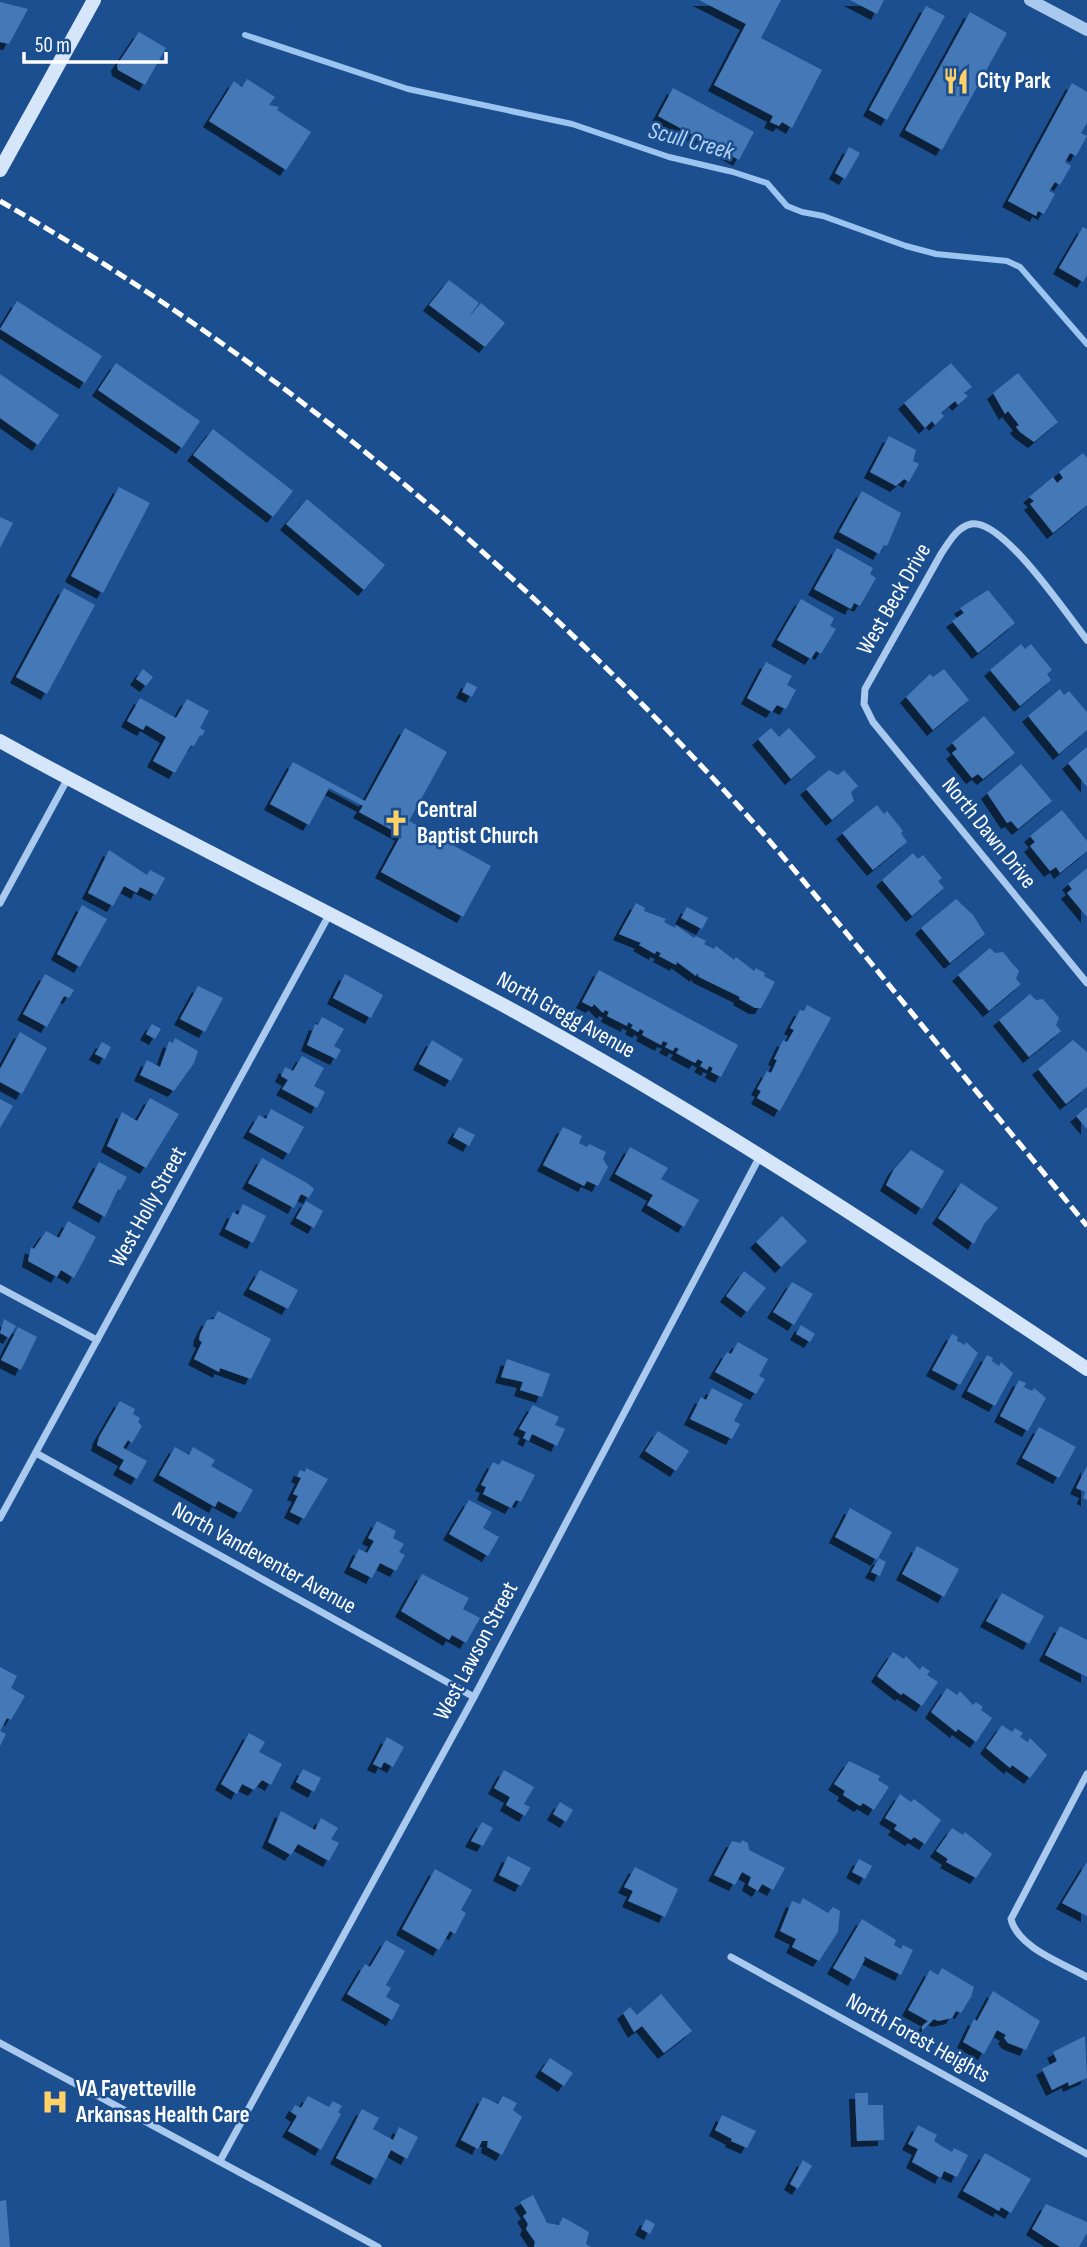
<svg xmlns="http://www.w3.org/2000/svg" width="1087" height="2247" font-family="'Sofia Sans Condensed',sans-serif">
<style>
.lines{fill:none;stroke-linecap:round;stroke-linejoin:round}
.stream{stroke:#9cc4f0;stroke-width:6}
.building{fill:#4478b7;filter:url(#shadow)}
.minor{stroke:#a9c9ee;stroke-width:7}
.tertiary{stroke:#a9c9ee;stroke-width:12}
.secondary{stroke:#d6e6fa;stroke-width:14}
.rail{stroke:#fff;stroke-width:5;stroke-dasharray:12 5;stroke-linecap:butt}
.labels{text-anchor:middle;dominant-baseline:central;stroke-width:5;stroke-linejoin:round;paint-order:stroke}
.poi-label{font-size:23px;font-weight:bold;fill:#fff;stroke:#1b4f8f;text-anchor:start}
.street-label{font-size:23px;fill:#fff;stroke:#1b4f8f}
.water-label{font-size:24px;font-style:italic;fill:#b5d3f5;stroke:#1b4f8f}
</style>
<defs>
<filter id="shadow"><feDropShadow dx="-6" dy="6" stdDeviation="0" flood-color="#0009"/></filter>
</defs>
<rect width="100%" height="100%" fill="#1b4f8f"/>
<g class="lines">
<!-- stream -->
<path class="stream" d="M245,35L408,89L572,124L669,157L733,172L767,183L787,206L802,212L823,216L906,246L936,254L1007,261L1020,267L1087,344"/>
</g>
<!-- building -->
<g class="building">
<path d="M699,0H781L761,38L822,70L792,128L782,122L779,126L770,122L773,116L714,85L746,24Z"/>
<path d="M850,0H884L877,14Z"/>
<path d="M0,2L28,9L9,44L0,42Z"/>
<path d="M926,6L945,16L887,120L869,110Z"/>
<path d="M970,12L1007,33L942,150L905,130Z"/>
<path d="M139,32L166,48L145,85L118,70L117,65Z"/>
<path d="M247,79L275,97L269,105L279,107L277,110L311,132L286,170L209,121L234,81L242,87Z"/>
<path d="M1072,83L1087,92V123L1081,133L1087,136L1076,156L1070,153L1065,162L1071,166L1060,185L1055,182L1049,191L1055,194L1044,214L1038,211L1036,216L1008,201Z"/>
<path d="M673,88L754,132L739,160L658,116Z"/>
<path d="M849,147L860,153L845,179L835,173Z"/>
<path d="M1083,227L1087,229V275L1083,282L1059,268Z"/>
<path d="M449,280L479,303L468,318L481,303L505,323L485,347L429,305Z"/>
<path d="M17,301L102,356L85,383L0,329Z"/>
<path d="M116,363L200,421L182,448L98,390Z"/>
<path d="M951,363L972,387L964,393L968,396L958,405L955,401L941,413L944,416L935,425L932,421L925,428L904,403Z"/>
<path d="M1018,373L1058,422L1034,442L1020,432L1016,427L1019,425L1008,411L1005,414L993,393Z"/>
<path d="M0,374L59,415L38,445L0,418Z"/>
<path d="M213,429L293,491L273,517L193,455Z"/>
<path d="M889,436L916,450L913,461L919,464L909,482L904,479L896,486L870,472Z"/>
<path d="M1083,453L1087,458V505L1053,533L1030,504L1034,501L1029,497L1053,477L1057,483L1063,478L1059,472Z"/>
<path d="M119,487L150,503L103,593L71,576Z"/>
<path d="M862,491L901,513L887,546L884,545L879,554L839,532Z"/>
<path d="M307,499L385,565L364,590L286,524Z"/>
<path d="M0,517L13,523L0,548Z"/>
<path d="M837,548L873,568L870,574L876,578L860,606L854,603L851,609L814,589Z"/>
<path d="M64,588L95,605L47,694L16,677Z"/>
<path d="M988,590L1015,623L978,653L952,621L964,613L960,608Z"/>
<path d="M801,599L834,618L830,626L836,629L821,654L816,651L811,659L777,640Z"/>
<path d="M1021,644L1025,649L1031,644L1052,670L1047,674L1051,680L1020,706L990,670Z"/>
<path d="M766,662L792,676L787,685L796,690L786,709L777,705L772,712L747,698Z"/>
<path d="M143,669L153,677L146,686L136,679Z"/>
<path d="M944,669L969,700L933,730L906,697L930,674L933,677Z"/>
<path d="M467,682L477,687L472,697L462,692Z"/>
<path d="M1060,689L1064,695L1069,691L1087,712V730L1059,754L1028,716Z"/>
<path d="M140,698L176,718L187,699L209,711L200,728L205,731L202,736L200,735L194,746L191,745L175,773L153,761L166,737L146,725L143,730L127,721Z"/>
<path d="M984,716L1015,753L983,779L978,774L972,778L952,753L957,749L952,743Z"/>
<path d="M405,728L447,752L409,821L491,866L463,917L381,872L401,835L359,812L363,806L329,788L309,825L270,804L293,762L365,801Z"/>
<path d="M771,728L779,737L789,728L816,757L791,779L758,739Z"/>
<path d="M1087,747V787L1068,763Z"/>
<path d="M1021,764L1052,801L1018,829L1011,821L1007,823L987,793Z"/>
<path d="M829,770L838,775L844,770L858,786L851,792L854,801L832,820L806,789Z"/>
<path d="M877,805L884,814L887,811L903,831L901,833L907,842L873,870L842,833Z"/>
<path d="M1062,810L1087,841V851L1060,873L1056,867L1050,871L1030,846L1035,842L1030,836Z"/>
<path d="M109,850L147,875L150,870L165,878L156,895L140,887L137,893L124,886L113,906L88,893Z"/>
<path d="M913,853L918,859L923,855L942,878L938,881L944,888L912,916L882,880Z"/>
<path d="M1087,868V917L1067,893L1072,889L1068,884Z"/>
<path d="M956,899L973,915L985,934L950,963L921,928Z"/>
<path d="M636,903L645,908L644,911L666,919L664,922L675,928L676,925L694,938L696,936L706,941L704,944L714,949L716,946L734,960L736,957L754,971L756,968L765,973L764,976L775,982L761,1008H755L739,999L740,997L699,977L697,973L696,976L677,962L676,965L659,956L661,953L656,951L655,954L639,945L641,943L619,934Z"/>
<path d="M82,905L107,919L80,967L57,954Z"/>
<path d="M687,907L708,918L702,929L681,918Z"/>
<path d="M990,948L995,953L1003,952L1011,962L1019,971L1016,979L1021,984L989,1011L958,975Z"/>
<path d="M599,970L738,1045L721,1077L711,1072L713,1068L709,1066L707,1070L700,1066L703,1062L698,1059L695,1063L676,1053L679,1049L675,1047L673,1051L665,1047L668,1043L663,1041L661,1045L642,1035L644,1031L640,1029L638,1032L631,1028L633,1025L628,1022L627,1026L607,1016L609,1012L605,1010L603,1013L594,1004L592,1007L582,1002Z"/>
<path d="M45,974L74,990L69,998L64,996L47,1027L23,1014Z"/>
<path d="M345,974L383,995L371,1018L333,998Z"/>
<path d="M198,986L223,998L205,1032L180,1019Z"/>
<path d="M1030,994L1036,1000L1043,999L1059,1018L1056,1025L1061,1031L1029,1057L999,1020Z"/>
<path d="M807,1005L831,1018L780,1111L757,1098L761,1091L757,1089L767,1071L771,1073L777,1060L774,1059L783,1040L787,1042L794,1030L790,1028L800,1010L804,1011Z"/>
<path d="M322,1017L344,1029L334,1046L341,1050L336,1059L307,1045L315,1024L318,1025Z"/>
<path d="M152,1024L161,1029L155,1039L146,1034Z"/>
<path d="M20,1032L47,1048L22,1094L0,1082V1069Z"/>
<path d="M175,1038L198,1051L194,1063L174,1091L140,1075L147,1060L160,1067L169,1041L173,1043Z"/>
<path d="M432,1040L463,1059L451,1081L419,1064Z"/>
<path d="M1073,1040L1087,1052V1087L1066,1104L1038,1069Z"/>
<path d="M102,1042L111,1047L105,1059L95,1054Z"/>
<path d="M302,1056L324,1068L314,1086L325,1092L317,1108L282,1089L288,1080L281,1076L285,1067L293,1071Z"/>
<path d="M150,1098L179,1114L146,1168L107,1146L122,1112L137,1121Z"/>
<path d="M0,1099L13,1106L0,1128Z"/>
<path d="M1087,1107V1129L1076,1116Z"/>
<path d="M271,1109L304,1127L289,1154L249,1132L259,1115L266,1119Z"/>
<path d="M459,1127L475,1135L469,1146L453,1137Z"/>
<path d="M563,1127L582,1136L579,1143L587,1147L589,1144L606,1152L603,1159L608,1167L598,1186L587,1181L584,1186L543,1165Z"/>
<path d="M630,1147L668,1168L661,1179L699,1200L684,1227L647,1205L653,1195L615,1174Z"/>
<path d="M911,1150L944,1171L922,1209L886,1185L894,1169Z"/>
<path d="M262,1158L307,1183L314,1189L309,1198L301,1194L294,1208L248,1183Z"/>
<path d="M99,1162L127,1177L120,1190L118,1189L105,1217L78,1202Z"/>
<path d="M961,1183L998,1208L984,1224L974,1244L938,1218Z"/>
<path d="M306,1201L323,1211L314,1228L296,1218Z"/>
<path d="M243,1204L266,1216L253,1243L225,1229L233,1212L238,1215Z"/>
<path d="M782,1216L807,1241L781,1267L756,1242Z"/>
<path d="M68,1221L96,1237L74,1278L61,1270L57,1277L28,1261L31,1247L34,1249L46,1231L59,1238Z"/>
<path d="M260,1270L298,1290L288,1309L249,1289Z"/>
<path d="M744,1271L766,1288L747,1312L726,1296Z"/>
<path d="M792,1282L813,1294L794,1325L773,1312Z"/>
<path d="M218,1311L271,1339L251,1379L220,1368L219,1372L194,1359L202,1342L199,1340L200,1334L207,1320L214,1319Z"/>
<path d="M4,1319L16,1326L9,1338L0,1333Z"/>
<path d="M801,1325L815,1334L810,1342L796,1334Z"/>
<path d="M18,1327L37,1337L21,1370L1,1360Z"/>
<path d="M952,1334L958,1337L957,1341L965,1345L966,1342L978,1353L960,1385L932,1370Z"/>
<path d="M738,1342L768,1359L759,1376L765,1379L756,1394L715,1372L727,1352L731,1354Z"/>
<path d="M987,1355L993,1358L992,1361L999,1366L1001,1362L1013,1373L995,1406L967,1391Z"/>
<path d="M507,1359L550,1374L542,1397L520,1390L523,1382L501,1377Z"/>
<path d="M1019,1380L1026,1383L1024,1387L1032,1391L1034,1388L1046,1398L1028,1431L1000,1416Z"/>
<path d="M712,1388L743,1404L734,1421L740,1424L732,1439L690,1419L701,1397L706,1400Z"/>
<path d="M120,1401L135,1409L133,1414L140,1418L138,1422L142,1426L132,1443L128,1440L123,1448L147,1461L137,1479L119,1469L124,1460L97,1445L99,1437Z"/>
<path d="M533,1405L559,1417L555,1425L565,1429L557,1446L532,1434L529,1441L523,1438L526,1432L519,1429Z"/>
<path d="M1039,1427L1076,1447L1059,1478L1022,1458Z"/>
<path d="M658,1431L689,1451L676,1471L645,1451Z"/>
<path d="M175,1447L189,1455L193,1447L215,1460L211,1466L253,1490L240,1513L218,1501L215,1507L159,1475Z"/>
<path d="M502,1460L535,1475L521,1502L516,1500L511,1508L483,1494L486,1487L481,1485L493,1462L499,1465Z"/>
<path d="M1087,1466V1500L1083,1498L1085,1492L1076,1488Z"/>
<path d="M306,1468L328,1479L304,1519L290,1512L298,1496L293,1494L301,1478L297,1476L300,1470L305,1472Z"/>
<path d="M469,1500L492,1512L483,1528L499,1537L488,1556L449,1534Z"/>
<path d="M850,1508L892,1532L877,1560L835,1537Z"/>
<path d="M377,1521L396,1531L393,1538L404,1544L399,1552L405,1555L396,1571L380,1563L372,1578L350,1567L359,1549L367,1553L374,1541L368,1538Z"/>
<path d="M917,1546L959,1569L944,1597L902,1574Z"/>
<path d="M879,1558L886,1562L880,1576L871,1572Z"/>
<path d="M422,1574L469,1598L463,1609L480,1618L466,1643L452,1635L449,1640L401,1611Z"/>
<path d="M1002,1593L1044,1616L1029,1644L986,1621Z"/>
<path d="M1060,1626L1087,1640V1677L1045,1655Z"/>
<path d="M893,1652L904,1659L906,1656L920,1670L922,1666L930,1671L927,1675L938,1682L922,1706L903,1693L901,1695L877,1676Z"/>
<path d="M0,1667L17,1676L11,1688L25,1696L11,1720L7,1718L0,1731L6,1734L0,1746Z"/>
<path d="M947,1688L957,1695L960,1691L973,1705L976,1702L983,1707L981,1710L992,1718L976,1742L958,1729L956,1732L931,1712Z"/>
<path d="M1002,1725L1012,1732L1015,1728L1023,1733L1020,1737L1028,1742L1030,1738L1047,1755L1030,1778L1012,1765L1010,1768L986,1748Z"/>
<path d="M249,1733L265,1742L259,1752L282,1764L271,1785L262,1780L254,1790L242,1784L237,1794L221,1784Z"/>
<path d="M387,1737L404,1747L393,1767L384,1762L381,1768L373,1764Z"/>
<path d="M849,1761L880,1776L878,1780L889,1787L874,1810L863,1803L860,1806L843,1795L845,1791L834,1784Z"/>
<path d="M303,1769L321,1778L314,1792L296,1782Z"/>
<path d="M504,1770L534,1787L524,1804L530,1807L525,1816L506,1805L510,1797L494,1788Z"/>
<path d="M900,1794L911,1802L914,1799L941,1820L925,1844L914,1837L911,1840L894,1829L897,1825L885,1818Z"/>
<path d="M560,1802L573,1810L566,1822L553,1814Z"/>
<path d="M281,1811L315,1830L321,1818L338,1828L331,1839L339,1843L329,1861L298,1844L291,1855L268,1842Z"/>
<path d="M482,1822L493,1828L483,1846L471,1841Z"/>
<path d="M952,1828L963,1835L965,1832L992,1854L976,1878L946,1862L948,1859L936,1851Z"/>
<path d="M742,1840L748,1843L749,1850L785,1868L773,1890L762,1884L758,1891L748,1885L751,1877L742,1872L735,1885L714,1875L732,1841L741,1843Z"/>
<path d="M508,1856L531,1868L521,1886L499,1875Z"/>
<path d="M859,1859L872,1866L865,1879L852,1872Z"/>
<path d="M1087,1862V1916L1062,1903Z"/>
<path d="M635,1867L678,1889L665,1917L628,1901L633,1891L624,1887Z"/>
<path d="M435,1869L472,1890L461,1910L466,1913L455,1934L450,1931L439,1950L402,1929Z"/>
<path d="M803,1898L828,1913L833,1907L840,1911L838,1932L819,1961L792,1947L796,1939L780,1931L792,1901L800,1904Z"/>
<path d="M862,1919L896,1940L894,1945L901,1949L903,1945L913,1950L901,1975L863,1956L865,1959L854,1980L833,1968Z"/>
<path d="M386,1940L405,1951L386,1985L391,1988L386,1997L400,2005L392,2020L347,1994L365,1964L370,1967Z"/>
<path d="M942,1968L974,1987L971,1997L961,2013L956,2011L952,2018L938,2021L934,2019L922,2031V2026L928,2021L908,2010L930,1970L938,1975Z"/>
<path d="M993,1991L1040,2021L1026,2050L1008,2043L1004,2038L1006,2035L997,2030L984,2054L963,2042L974,2019L977,2021Z"/>
<path d="M661,1994L692,2031L664,2053L642,2026L634,2032L623,2013L630,2007L637,2015Z"/>
<path d="M1085,2036L1087,2078L1069,2086L1068,2082L1052,2090L1042,2069L1057,2061L1053,2052Z"/>
<path d="M550,2058L573,2073L564,2086L541,2071Z"/>
<path d="M855,2093H868V2105H883L884,2140L857,2141Z"/>
<path d="M308,2096L329,2107L333,2101L342,2106L338,2112L341,2114L321,2150L288,2131L297,2116L291,2112L295,2105L301,2108Z"/>
<path d="M503,2096L517,2103L513,2110L522,2117L502,2155L487,2147L488,2141H482L478,2149L461,2140L483,2097L498,2104Z"/>
<path d="M362,2109L379,2118L373,2129L393,2140L399,2127L418,2137L407,2159L391,2150L376,2179L336,2158Z"/>
<path d="M722,2115L756,2131L747,2148L731,2141L732,2139L715,2130Z"/>
<path d="M918,2125L937,2135L934,2141L943,2147L952,2152L954,2148L968,2155L957,2177L944,2171L941,2178L912,2162L918,2149L908,2144Z"/>
<path d="M985,2153L1031,2179L1011,2213L1001,2207L999,2211L963,2191Z"/>
<path d="M803,2160L812,2166L798,2189L790,2184Z"/>
<path d="M533,2195L547,2223L559,2225L563,2217L589,2232L586,2244L591,2247H534L535,2242L526,2229L528,2224L523,2216L527,2213L520,2202Z"/>
<path d="M6,2200L10,2247H0V2201Z"/>
<path d="M1046,2204L1087,2222V2233L1079,2247H1060L1032,2229Z"/>
<path d="M646,2219L655,2224L650,2234L641,2229Z"/>
</g>
<g class="lines">
<!-- minor -->
<g class="minor">
<path d="M1087,640C1068,616 1002,517 971,524C957,527 949,542 941,554L865,689L864,704L873,722L1087,983"/>
<path d="M0,903L68,778"/>
<path d="M0,1288L97,1340"/>
<path d="M36,1453L474,1697"/>
<path d="M0,1518L329,915"/>
<path d="M1087,1774L1011,1919C1018,1948 1063,1963 1087,1977"/>
<path d="M731,1957L1087,2154"/>
<path d="M0,2043L378,2247"/>
<path d="M220,2161L474,1697L760,1156"/>
</g>
<!-- tertiary -->
<path class="tertiary" d="M1030,0L1087,30"/>
<!-- secondary -->
<g class="secondary">
<path d="M0,170L94,0"/>
<path d="M0,741C173,837 352,922 525,1017C719,1124 903,1246 1087,1369"/>
</g>
<!-- rail -->
<path class="rail" d="M0,201C283,364 525,571 744,812C790,863 832,916 876,969C946,1055 1017,1140 1087,1226"/>
</g>
<!-- icons -->
<defs>
<g id="restaurant-bare" transform="scale(2.1)"><path d="M-5-6h1v4h1v-4h1v4h1v-4h1v5L-1.5 .5V6h-2V.5L-5-1ZM5-6V6H3V1.5H1.5Q1.5-4 5-6Z" fill="#ffd166" stroke="#1b4f8f" stroke-width="2.5" paint-order="stroke"/></g>
<g id="church-bare" transform="scale(2.1)"><path d="M-1.2-6h2.4v3.5h3.3v2.4h-3.3V6h-2.4V-.1h-3.3v-2.4h3.3Z" fill="#ffd166" stroke="#1b4f8f" stroke-width="2.5" paint-order="stroke"/></g>
<g id="hospital-bare" transform="scale(2.1)"><path d="M-5-5h3v3.5h4V-5h3V5h-3V1.5h-4V5h-3Z" fill="#ffd166" stroke="#1b4f8f" stroke-width="2.5" paint-order="stroke"/></g>
</defs>
<g fill-rule="evenodd">
<use href="#restaurant-bare" x="956" y="81"/>
<use href="#church-bare" x="396" y="823"/>
<use href="#hospital-bare" x="55" y="2102"/>
</g>
<g class="labels">
<!-- poi labels -->
<g class="poi-label">
<text x="977" y="81">City Park</text>
<text x="417" y="810">Central<tspan x="417" dy="26">Baptist Church</tspan></text>
<text x="76" y="2089">VA Fayetteville<tspan x="76" dy="26">Arkansas Health Care</tspan></text>
</g>
<!-- street labels -->
<g class="street-label">
<text transform="translate(894 599) rotate(-60)">West Beck Drive</text>
<text transform="translate(989 833) rotate(51)">North Dawn Drive</text>
<text transform="translate(566 1015) rotate(29)">North Gregg Avenue</text>
<text transform="translate(148 1207) rotate(-61)">West Holly Street</text>
<text transform="translate(264 1558) rotate(29)">North Vandeventer Avenue</text>
<text transform="translate(476 1651) rotate(-62)">West Lawson Street</text>
<text transform="translate(918 2038) rotate(29)">North Forest Heights</text>
</g>
<!-- water labels -->
<g class="water-label">
<text transform="translate(691 141) rotate(15)">Scull Creek</text>
</g>
</g>
<!-- scale -->
<path d="M24 52v10h142v-10" fill="none" stroke="#ffffff" stroke-width="3.5"/>
<text x="35" y="52" font-size="21" fill="#ffffff" stroke="#1b4f8f" stroke-width="5" paint-order="stroke">50 m</text>
</svg>
